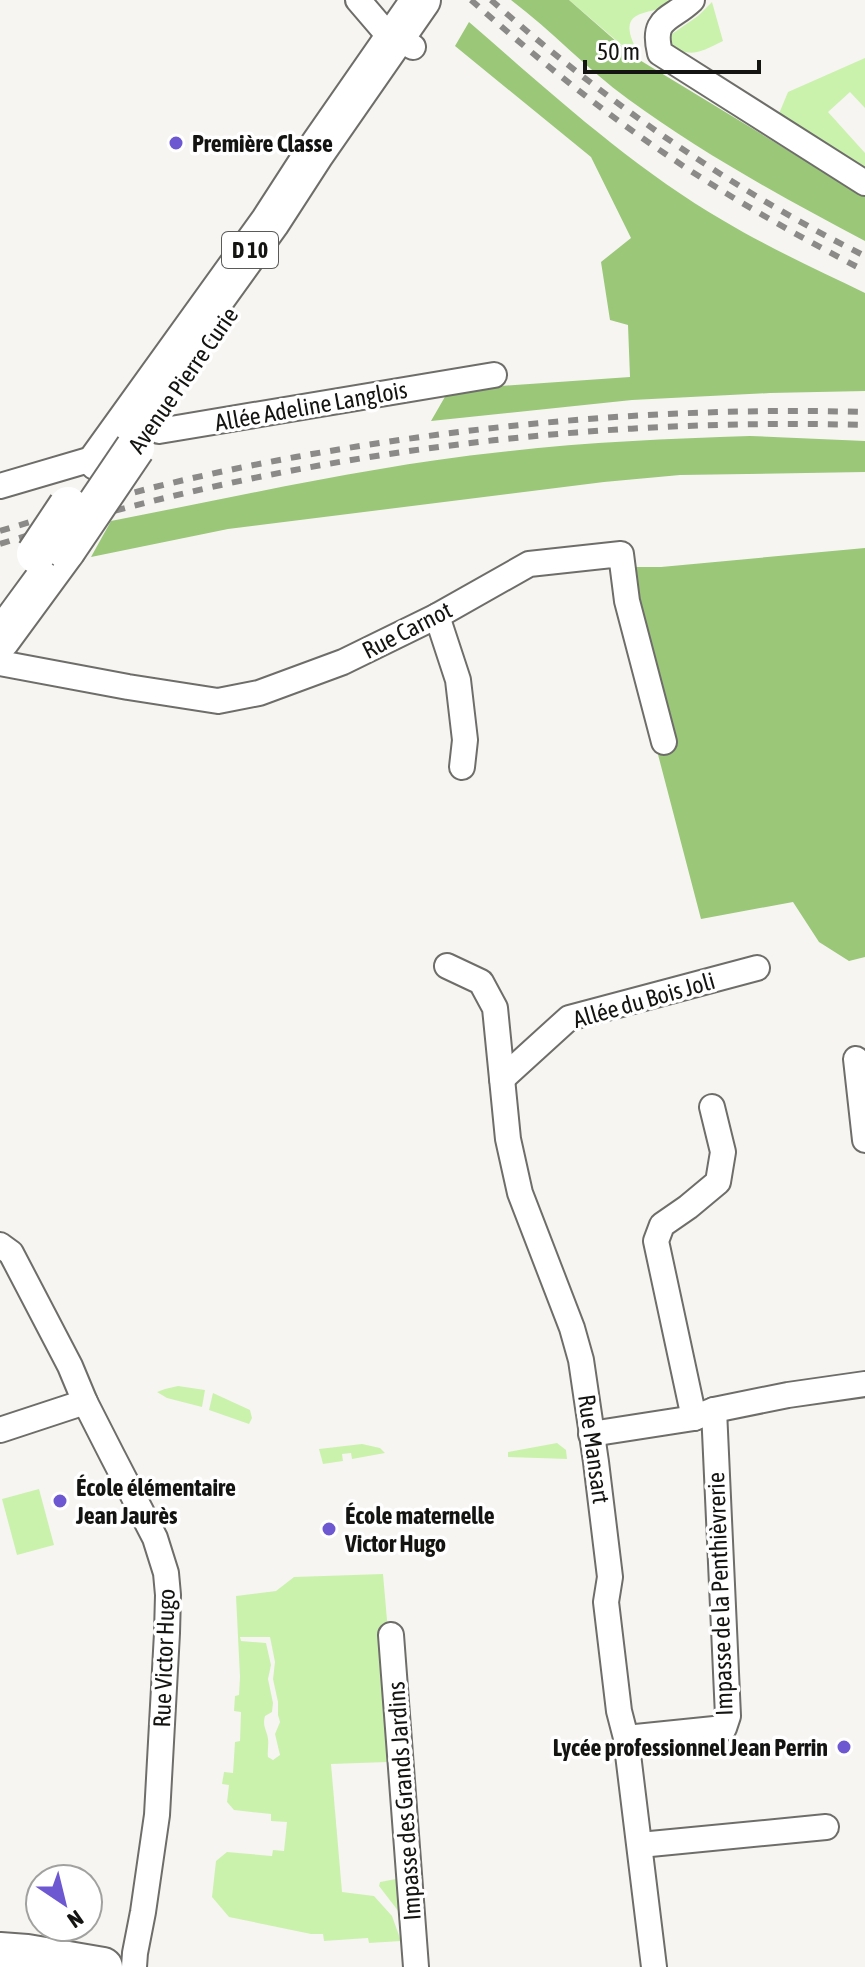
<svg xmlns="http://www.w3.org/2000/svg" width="865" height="1967" font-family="'Asap Condensed',sans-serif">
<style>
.green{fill:#caf2ad;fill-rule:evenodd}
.forest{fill:#9ac778}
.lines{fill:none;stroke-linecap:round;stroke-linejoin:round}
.minor-casing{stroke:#6e6d6a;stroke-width:28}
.primary-casing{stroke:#6e6d6a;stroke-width:42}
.minor{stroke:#fff;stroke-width:24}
.primary{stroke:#fff;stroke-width:38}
.rail{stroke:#8c8a88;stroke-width:6;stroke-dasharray:10 10;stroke-linecap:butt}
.primary-bridge-casing{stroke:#6e6d6a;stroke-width:42;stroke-linecap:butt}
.primary-bridge{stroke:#fff;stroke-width:38}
.poi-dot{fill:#6e58d2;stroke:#fff;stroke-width:3}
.labels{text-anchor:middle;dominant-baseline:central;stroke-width:7;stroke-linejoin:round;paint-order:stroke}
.shield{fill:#fff;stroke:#5a5a59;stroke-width:2}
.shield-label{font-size:22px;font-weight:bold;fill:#141412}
.poi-label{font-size:24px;font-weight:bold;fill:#141412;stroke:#fff;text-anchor:start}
.street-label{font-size:24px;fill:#141412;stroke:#fff}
</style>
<rect width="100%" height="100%" fill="#f7f5f2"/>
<!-- green -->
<g class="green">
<path d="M569,0H684C655,18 610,2 639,54L638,59Z"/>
<path d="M712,2L723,41C698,53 691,59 666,43L669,36L698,16Z"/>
<path d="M865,58V108L850,92L828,112L865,153V172L778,116L788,92Z"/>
<path d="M178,1386L205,1390L202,1407L167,1398L157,1392L165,1389Z"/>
<path d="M213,1393L250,1410L252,1418L249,1424L209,1410Z"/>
<path d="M557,1443L566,1450L567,1459L508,1457V1452Z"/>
<path d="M362,1444L380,1448L385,1453L352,1459L351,1453L342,1454L343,1461L323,1464L319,1449Z"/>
<path d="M39,1489L54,1545L17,1555L2,1499Z"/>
<path d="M383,1574L388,1631L402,1916L379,1886L380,1882L396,1879L388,1762L331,1764L342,1892L374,1896L392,1916L401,1941L369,1943L368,1938L324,1941L323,1934H311L229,1917L212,1897L216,1861L227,1852L272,1856L273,1850L284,1851L287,1822L271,1821V1814L234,1810L227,1802L229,1785L222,1784L224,1772L233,1773L235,1742L240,1741L241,1712L234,1711L235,1696L239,1695L240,1677L236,1596L276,1591L294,1577ZM240,1637H270L275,1662L273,1679L278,1702V1715L280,1722L275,1734L280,1755L273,1760L268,1757C267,1751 269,1745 268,1739C267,1730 262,1726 265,1716L272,1712L273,1703L268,1679L271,1665L266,1643L241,1641Z"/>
</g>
<!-- forest -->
<g class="forest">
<path d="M511,0H569L633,56L865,197V241C784,198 703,154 628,99C587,69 552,31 511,0Z"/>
<path d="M469,22C550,92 630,166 724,221C769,248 818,270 865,293V391L770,393L632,400L431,421L446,395L501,386L630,377L628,325L610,320L601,262L631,238L591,157L455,46Z"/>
<path d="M750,436L865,441V472L680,475L604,482L228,529L91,557L111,521C240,496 370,466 501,452C583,442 667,439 750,436Z"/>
<path d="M865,548V957L849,961L819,942L793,902L701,919L609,567H661Z"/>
</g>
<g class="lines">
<!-- minor casing -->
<g class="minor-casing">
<g id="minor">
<path d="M358,0L382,28L413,47"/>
<path d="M692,0C670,21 651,17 660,53L865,183"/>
<path d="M133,413L159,431L494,375"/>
<path d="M0,486L92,459L108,466"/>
<path d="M437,616L458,680L465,740L462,767"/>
<path d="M0,663L128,687L218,701L259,693L343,662L437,616L529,564L621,554L627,601L664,742"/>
<path d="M447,966L481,982L495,1008L508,1139L520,1193L572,1328L581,1360L596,1462L610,1577L606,1602L619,1711L626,1738L654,1967"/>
<path d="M856,1059L865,1140"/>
<path d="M502,1079L569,1018L757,968"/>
<path d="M0,1245L11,1253L70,1366L85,1402L112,1455L155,1538L166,1573L168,1595L167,1633L157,1815L143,1912L135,1953L134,1967"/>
<path d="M694,1418L656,1241L662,1225L688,1207L718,1182L723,1152L712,1107"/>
<path d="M0,1430L85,1402"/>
<path d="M591,1434L694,1418L714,1410L788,1395L865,1384"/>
<path d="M391,1635L416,1967"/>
<path d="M626,1738L724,1728L728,1716L714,1410"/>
<path d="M640,1845L826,1827"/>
</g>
</g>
<!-- primary casing -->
<g class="primary-casing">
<g id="primary">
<path d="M98,461L270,222L314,154L421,0"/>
<path d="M0,640L66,550"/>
<path d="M0,1952L27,1954L103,1967"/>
</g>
</g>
<!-- minor -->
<use href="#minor" class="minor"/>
<!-- primary -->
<use href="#primary" class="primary"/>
<!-- rail -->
<g class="rail">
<path d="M471,0C532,54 596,107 664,153C728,197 796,235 865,271"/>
<path d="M491,0C605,101 729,188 865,256"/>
<path d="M0,531C50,516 101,501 151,488C247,464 345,447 443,434C583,416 723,408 865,412"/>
<path d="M0,544C278,456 573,417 865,425"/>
</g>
<!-- primary-bridge casing -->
<g class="primary-bridge-casing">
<g id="primary-bridge">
<path d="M66,550L135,448"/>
<path d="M36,554L68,506"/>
</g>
</g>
<!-- primary-bridge -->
<use href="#primary-bridge" class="primary-bridge"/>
</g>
<!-- markers -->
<g class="poi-dot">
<circle cx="176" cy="143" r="8"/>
<circle cx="60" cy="1501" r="8"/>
<circle cx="329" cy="1529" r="8"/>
<circle cx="844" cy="1747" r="8"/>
</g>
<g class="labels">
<!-- shield labels -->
<rect class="shield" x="222" y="232" width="56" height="36" rx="6"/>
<g class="shield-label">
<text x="250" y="250">D 10</text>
</g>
<!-- poi labels -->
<g class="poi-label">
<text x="192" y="143">Première Classe</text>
<text x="76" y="1487">École élémentaire<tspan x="76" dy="28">Jean Jaurès</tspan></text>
<text x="345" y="1515">École maternelle<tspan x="345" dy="28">Victor Hugo</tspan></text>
<text x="828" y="1747" text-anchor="end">Lycée professionnel Jean Perrin</text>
</g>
<!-- street labels -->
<g class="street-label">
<text transform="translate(183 380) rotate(-55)">Avenue Pierre Curie</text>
<text transform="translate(311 406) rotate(-10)">Allée Adeline Langlois</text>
<text transform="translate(407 630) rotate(-27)">Rue Carnot</text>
<text transform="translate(644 1000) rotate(-16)">Allée du Bois Joli</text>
<text transform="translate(594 1449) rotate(82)">Rue Mansart</text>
<text transform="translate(720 1594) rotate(-92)">Impasse de la Penthièvrerie</text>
<text transform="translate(164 1658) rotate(-88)">Rue Victor Hugo</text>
<text transform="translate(404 1801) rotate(-94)">Impasse des Grands Jardins</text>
</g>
</g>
<!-- north arrow -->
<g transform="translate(64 1903) rotate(145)"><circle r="38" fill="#ffffff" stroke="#a1a1a0" stroke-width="2"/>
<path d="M0-6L14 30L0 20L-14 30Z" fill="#6e58d2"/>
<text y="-12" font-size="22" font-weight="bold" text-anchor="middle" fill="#141412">N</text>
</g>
<!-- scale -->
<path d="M585 60v12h174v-12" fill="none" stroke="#141412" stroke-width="4"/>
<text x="597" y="60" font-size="24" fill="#141412" stroke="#ffffff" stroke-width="6" paint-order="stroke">50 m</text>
</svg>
